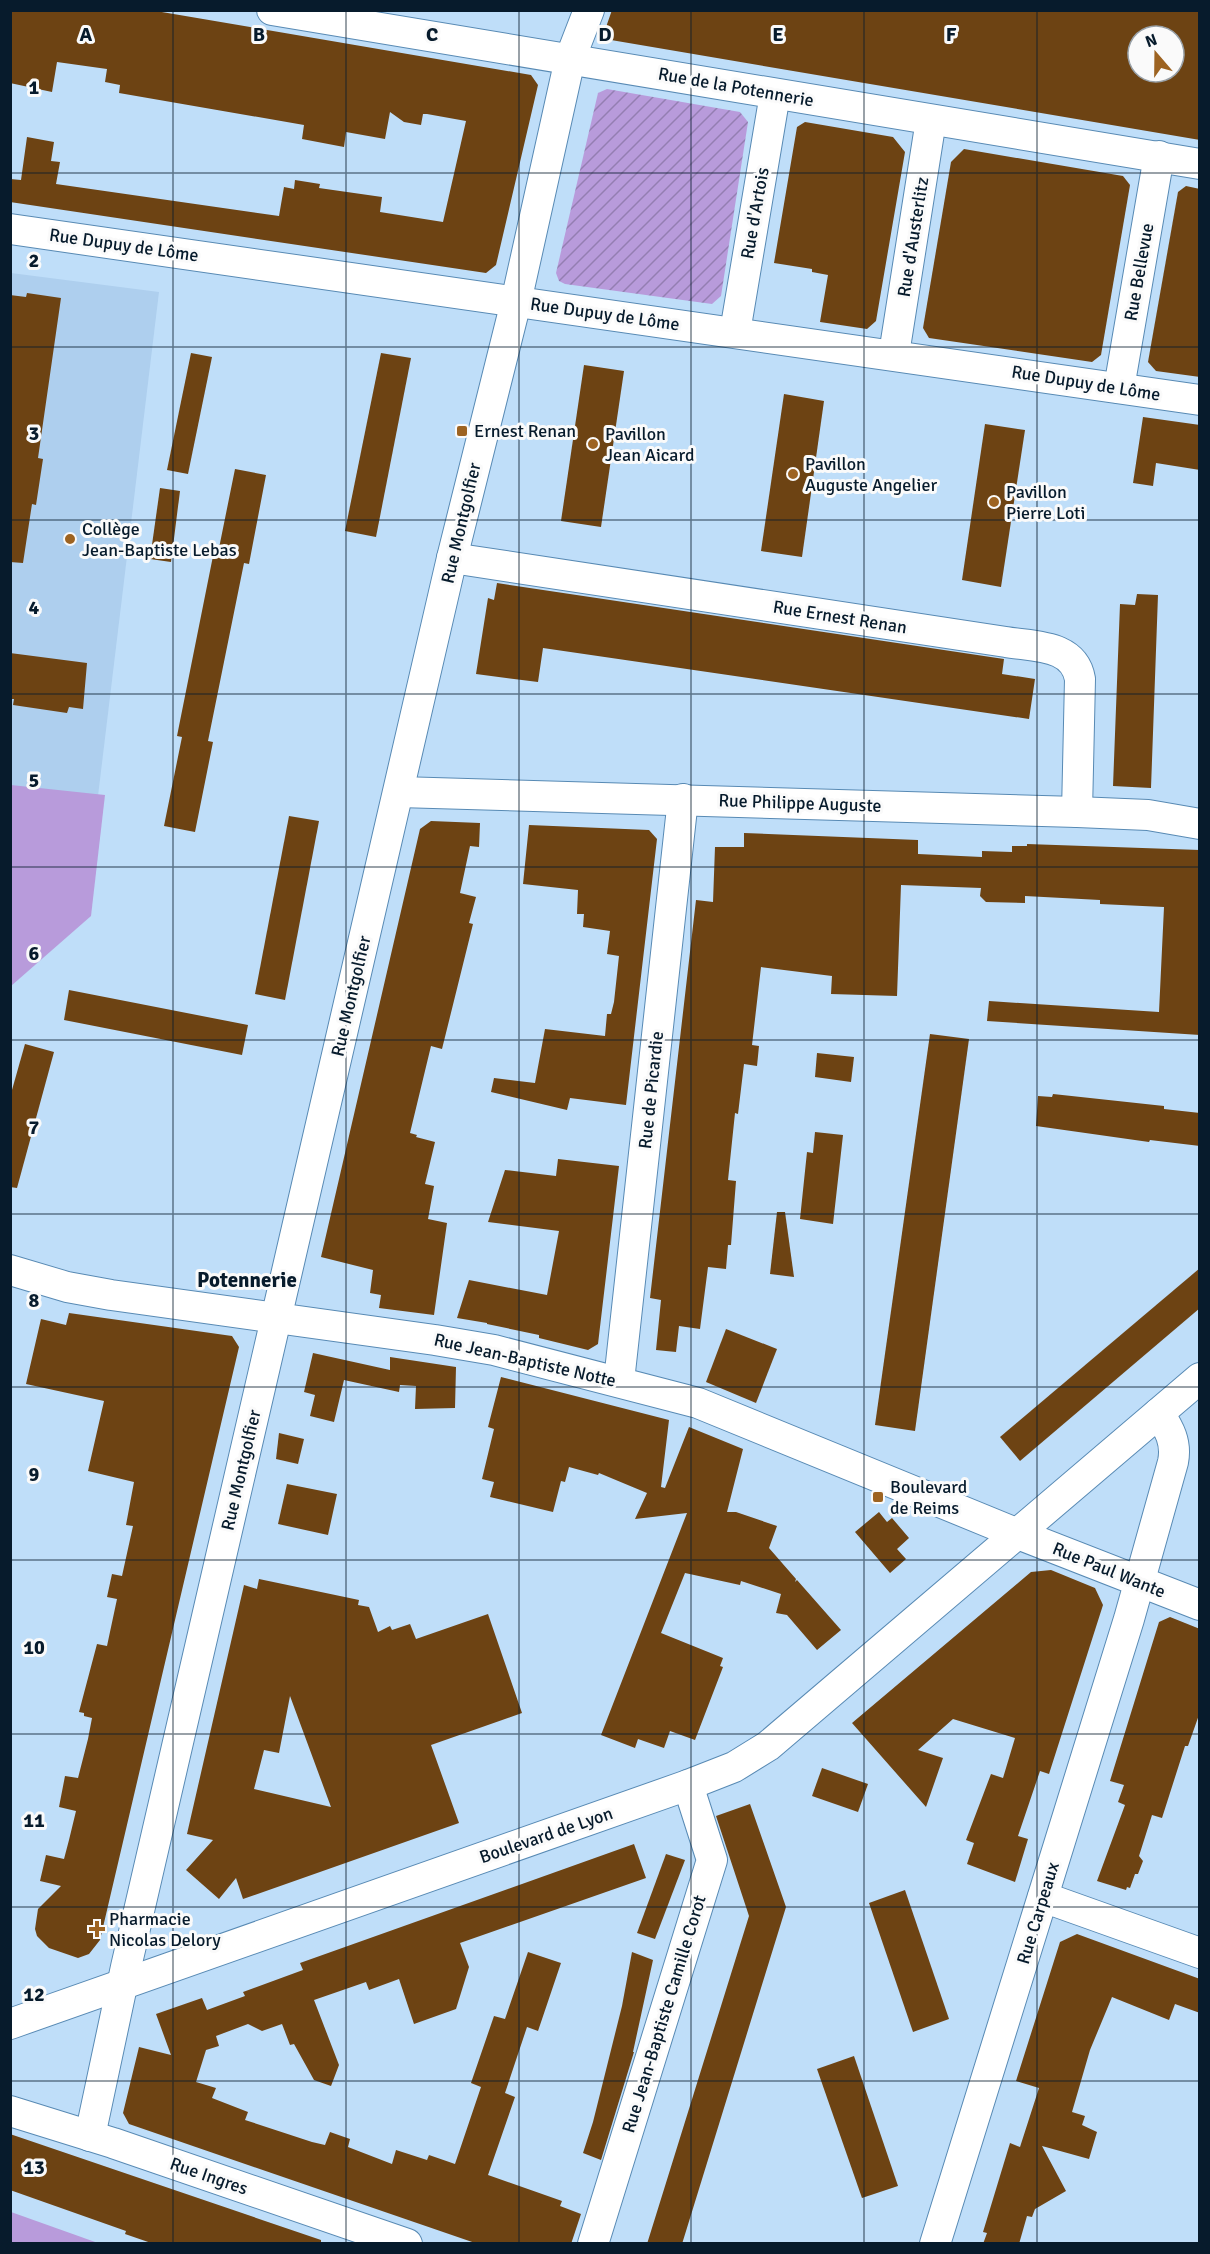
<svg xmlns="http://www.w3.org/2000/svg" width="1210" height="2254" font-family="Signika,sans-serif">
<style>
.built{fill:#aecfee}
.park{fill:#b89bdb}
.garden{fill:url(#garden-furrows)}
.building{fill:#6d4313;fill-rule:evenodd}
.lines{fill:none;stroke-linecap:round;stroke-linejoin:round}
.minor-casing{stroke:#588ab4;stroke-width:32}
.minor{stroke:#fff;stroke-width:30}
.grid{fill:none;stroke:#071b2c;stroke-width:1.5;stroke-opacity:0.55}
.poi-dot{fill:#9d6321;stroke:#fafafa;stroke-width:2}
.labels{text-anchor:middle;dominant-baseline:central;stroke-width:6;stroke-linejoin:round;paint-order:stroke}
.street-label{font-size:18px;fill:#071b2c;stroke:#fafafa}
.poi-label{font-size:18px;fill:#071b2c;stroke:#fafafa;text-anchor:start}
.quarter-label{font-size:21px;font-weight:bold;fill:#071b2c;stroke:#fafafa}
.grid-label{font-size:20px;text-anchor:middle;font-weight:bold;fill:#071b2c;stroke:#fafafa;stroke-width:6;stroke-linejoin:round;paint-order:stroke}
</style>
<defs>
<pattern id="garden-furrows" width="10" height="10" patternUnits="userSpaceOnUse" patternTransform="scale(1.5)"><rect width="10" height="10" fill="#b89bdb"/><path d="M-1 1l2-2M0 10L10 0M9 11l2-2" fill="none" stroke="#947eb2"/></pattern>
</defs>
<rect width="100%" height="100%" fill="#bfdef9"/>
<!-- built -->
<path class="built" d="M11,273L159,292L98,796L11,786Z"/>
<!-- park -->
<g class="park">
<path d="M11,785L105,795L91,916L11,986Z"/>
<path d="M10,2212H11L98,2243H11Z"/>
</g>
<!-- garden -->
<path class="garden" d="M607,89L740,112L748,122L721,296L712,304L565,284L559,281L556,273L598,93Z"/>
<!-- building -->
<g class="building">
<path d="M10,10H150L531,75L538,85L496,265L486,273L10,202V179L21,180L27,137L54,142L51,161L60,162L56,184L279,216L284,187L294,189L295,180L320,184L319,188L382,197L380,212L443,222L466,121L427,114H423L421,125L404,122L390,112L385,139L346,132L344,147L302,139L304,125L119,93L120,85L105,82L107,69L57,62L52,92L10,83Z"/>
<path d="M612,10H1200V140L611,40L605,30ZM1138,36H1174V72H1138Z"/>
<path d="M805,122L893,137L905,152L876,321L867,329L820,322L828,275L812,272V269L774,263L797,127Z"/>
<path d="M964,149L1123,176L1130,185L1101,355L1092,362L929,338L923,328L951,162Z"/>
<path d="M1186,186L1200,189V377L1156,371L1148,362L1178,192Z"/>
<path d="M27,293L61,298L38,458L43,459L36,505L32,504L23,563L10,562V295L26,297Z"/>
<path d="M191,353L212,357L188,474L167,470Z"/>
<path d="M381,353L411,358L376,537L345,531Z"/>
<path d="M584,365L624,371L601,527L561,521Z"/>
<path d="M784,394L824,401L802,557L761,551Z"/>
<path d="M1143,417L1200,425V470L1156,463L1153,486L1133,483Z"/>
<path d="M985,424L1025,430L1001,587L962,580Z"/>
<path d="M235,469L266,475L249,564L244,563L208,741L213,742L195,832L164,826L182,737L177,736L213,556L217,558Z"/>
<path d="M160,488L180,491L171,562L150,559Z"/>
<path d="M497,583L1004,659L1002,674L1035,679L1029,719L543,648L538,682L476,674L488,598L494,600Z"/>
<path d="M1137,594L1158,595L1151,788L1113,786L1120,604L1135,605Z"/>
<path d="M10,653L87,663L83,709L69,707L67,713L13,705L14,699H10Z"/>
<path d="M289,816L319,821L285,1000L255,994Z"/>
<path d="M431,821L480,823L479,847L470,846L460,893L476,897L469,923L473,924L442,1049L431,1046L410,1133L417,1135L416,1137L435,1142L425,1184L434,1186L428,1219L447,1223L434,1315L379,1308L381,1295L370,1293L373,1270L321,1257L420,829Z"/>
<path d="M529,825L649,830L657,839L626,1105L570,1098L567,1110L491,1092L494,1078L535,1083L545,1029L605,1036L607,1014H611L614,1002L619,956L607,954L610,931L583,927L584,914H577L578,890L523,884Z"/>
<path d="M744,833L918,840V854L982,857V851L1012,852V846H1027V844L1200,850V1035L987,1021L989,1001L1159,1012L1164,907L1100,904V900L1025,896V903L986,902L980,896L981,888L901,885L897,996L831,994L832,976L761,967L752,1045L759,1046L757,1066L744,1064L738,1114L735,1113L728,1180L736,1181L731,1245H728L726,1269L708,1267L700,1329L679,1326L676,1352L656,1350L661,1300L650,1298L696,900L713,902L715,847H744Z"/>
<path d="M69,990L248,1025L242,1055L64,1020Z"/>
<path d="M930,1034L969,1039L915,1431L875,1425Z"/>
<path d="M25,1044L54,1052L17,1188L10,1187V1097Z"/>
<path d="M817,1053L854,1057L851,1082L815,1077Z"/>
<path d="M1053,1094L1164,1106V1109L1200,1113V1146L1150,1140L1149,1142L1036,1126L1038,1096L1052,1097Z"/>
<path d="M815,1132L843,1135L833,1224L800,1219L807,1152L813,1153Z"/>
<path d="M558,1159L619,1166L598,1344L588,1350L539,1338V1335L487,1324V1323L457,1318L469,1280L547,1295L559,1231L488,1222L505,1170L556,1176Z"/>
<path d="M777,1212H785L794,1277L770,1274Z"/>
<path d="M1200,1268V1308L1020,1461L1000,1437Z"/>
<path d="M69,1313L232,1336L239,1347L100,1940L89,1954L78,1958L49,1948L37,1936L35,1929L38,1909L61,1886L40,1881L46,1855L64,1859L69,1840L76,1811L59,1807L65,1776L78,1778L88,1739L92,1718L84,1716V1713L79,1712L97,1644L107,1646L117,1599L107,1597L112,1574L122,1576L133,1526L126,1525L134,1482L88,1471L104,1401L26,1384L41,1319L66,1325Z"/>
<path d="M726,1329L777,1349L756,1403L706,1382Z"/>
<path d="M313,1353L390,1370V1357L456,1367L455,1408L415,1409L416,1386L400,1385L399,1392L344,1380L334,1422L310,1416L315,1395L304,1392Z"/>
<path d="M501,1377L669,1420L661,1487L665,1488L689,1427L743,1449L727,1512H736L777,1526L769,1548L796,1579L795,1582L797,1580L841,1630L817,1650L787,1615L776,1613L781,1594L741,1581L740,1585L685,1573L661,1633L723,1658L720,1666L723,1667L695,1740L670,1731L664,1748L638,1739L635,1748L601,1735L687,1513L635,1519L647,1493L599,1473L598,1475L569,1467L565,1482L561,1481L553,1512L490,1497L494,1482L482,1479L494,1429L488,1427Z"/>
<path d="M279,1433L304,1439L298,1464L276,1459Z"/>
<path d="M287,1484L337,1494L328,1535L278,1524Z"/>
<path d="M879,1512L887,1522L892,1518L909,1538L897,1549L906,1559L890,1573L855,1532Z"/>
<path d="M1051,1570L1095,1588L1103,1605L1049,1774L1040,1771L1018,1836L1028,1839L1015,1882L967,1864L974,1843L966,1840L991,1774L1003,1778L1015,1738L953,1719L918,1750L943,1758L926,1807L852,1723L1031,1572Z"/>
<path d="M259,1579L359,1600L358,1605L369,1607L378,1632L390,1626L392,1630L410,1624L416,1639L488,1614L522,1713L431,1745L459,1823L243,1899L236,1878L219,1899L186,1870L213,1840L187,1834L244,1585L257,1589ZM290,1696L331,1807L254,1789L264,1750L279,1753Z"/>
<path d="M1170,1617L1200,1629V1712L1188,1746H1185L1162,1818L1152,1815L1139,1856L1143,1861L1138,1874H1135L1130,1888L1127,1887L1126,1890L1097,1881L1125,1805L1118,1802L1124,1785L1110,1781L1159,1622Z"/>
<path d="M822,1768L868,1784L858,1812L812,1796Z"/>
<path d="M750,1804L786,1907L682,2244H647L749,1916L716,1816Z"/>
<path d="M634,1844L646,1878L460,1943L469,1967L456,2009L414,2024L399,1979L369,1990L366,1982L314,2000L339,2065L331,2086L314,2080L294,2044L290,2045L282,2024L262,2031L248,2024L216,2036L219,2046L206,2050L196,2082L216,2088L212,2098L248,2112L245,2120L312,2142L325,2145L330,2132L350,2139L348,2147L392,2164L396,2150L427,2160L429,2155L455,2164L481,2087L471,2083L494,2016L505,2019L528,1952L561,1963L538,2031L527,2027L505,2093L515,2097L488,2175L562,2201L560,2206L581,2214L571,2244H478L129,2124L123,2113L139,2047L171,2055L156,2014L202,1998L207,2010L245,1996L243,1992L303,1970L300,1963Z"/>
<path d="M666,1854L685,1860L655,1939L637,1933Z"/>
<path d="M905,1890L949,2019L913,2032L869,1903Z"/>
<path d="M1077,1934L1200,1979V2013L1175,2004L1169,2020L1112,1997L1090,2050L1072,2112L1085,2116L1082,2125L1097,2132L1089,2159L1042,2146L1066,2191L1035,2209L1032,2217L1027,2216L1019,2244H983L987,2233L983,2232L1010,2143L1020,2147L1039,2088L1016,2081L1060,1942Z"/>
<path d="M632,1952L653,1960L633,2052H634L601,2160L583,2153L593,2122L622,2006Z"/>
<path d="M854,2056L898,2186L862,2198L817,2069Z"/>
<path d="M10,2134L321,2240V2244H154L125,2234L126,2231L10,2190Z"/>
</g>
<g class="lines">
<!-- minor casing -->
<g class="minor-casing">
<g id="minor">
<path d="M272,10L1200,164"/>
<path d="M10,229L1200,400"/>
<path d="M735,332L775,94"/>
<path d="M894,354L931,120"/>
<path d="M1119,388L1159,156"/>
<path d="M452,558L1006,642C1034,647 1074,644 1080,679L1077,812"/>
<path d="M399,792L1077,812L1148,815L1200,824"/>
<path d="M10,1270L67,1287L111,1295L435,1340L494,1350L698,1403L1018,1534L1200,1605"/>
<path d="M619,1381L683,799"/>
<path d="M1043,1897L1200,1953"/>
<path d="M10,2024L688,1785L734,1767L768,1746L1200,1378"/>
<path d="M10,2111L113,2143L407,2244"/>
<path d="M90,2136L126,1967L452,558L516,302L570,59L589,10"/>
<path d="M593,2244L712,1860L688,1785"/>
<path d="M935,2244L1129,1619L1173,1462C1177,1442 1169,1429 1159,1413"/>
</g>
</g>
<!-- minor -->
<use href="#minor" class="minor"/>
</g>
<!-- grid -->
<path class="grid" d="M173,10V2244M346,10V2244M519,10V2244M691,10V2244M864,10V2244M1037,10V2244M10,173H1200M10,347H1200M10,520H1200M10,694H1200M10,867H1200M10,1040H1200M10,1214H1200M10,1387H1200M10,1560H1200M10,1734H1200M10,1907H1200M10,2081H1200"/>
<!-- markers -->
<g class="poi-dot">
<rect x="456" y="425" width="12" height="12" rx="3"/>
<circle cx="593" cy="444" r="6"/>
<circle cx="793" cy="474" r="6"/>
<circle cx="994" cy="502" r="6"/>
<circle cx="70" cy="539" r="6"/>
<rect x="872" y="1491" width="12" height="12" rx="3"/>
<path d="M94 1920h6v6h6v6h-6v6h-6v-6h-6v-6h6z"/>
</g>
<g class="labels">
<!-- street labels -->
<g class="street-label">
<text transform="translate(736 87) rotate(10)">Rue de la Potennerie</text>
<text transform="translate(755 213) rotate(-80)">Rue d'Artois</text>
<text transform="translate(913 237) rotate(-81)">Rue d'Austerlitz</text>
<text transform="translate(124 245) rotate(8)">Rue Dupuy de Lôme</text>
<text transform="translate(1139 272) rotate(-80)">Rue Bellevue</text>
<text transform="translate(605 314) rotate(8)">Rue Dupuy de Lôme</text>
<text transform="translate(1086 383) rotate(9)">Rue Dupuy de Lôme</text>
<text transform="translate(461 523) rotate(-77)">Rue Montgolfier</text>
<text transform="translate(840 617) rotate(9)">Rue Ernest Renan</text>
<text transform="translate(800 803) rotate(2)">Rue Philippe Auguste</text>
<text transform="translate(351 996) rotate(-77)">Rue Montgolfier</text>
<text transform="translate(651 1090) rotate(-84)">Rue de Picardie</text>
<text transform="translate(525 1360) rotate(13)">Rue Jean-Baptiste Notte</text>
<text transform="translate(241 1470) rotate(-77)">Rue Montgolfier</text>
<text transform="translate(1109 1570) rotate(22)">Rue Paul Wante</text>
<text transform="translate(546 1835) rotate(-19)">Boulevard de Lyon</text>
<text transform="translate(1038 1913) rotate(-73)">Rue Carpeaux</text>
<text transform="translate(664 2014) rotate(-73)">Rue Jean-Baptiste Camille Corot</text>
<text transform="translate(209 2176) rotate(19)">Rue Ingres</text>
</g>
<!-- poi labels -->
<g class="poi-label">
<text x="474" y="431">Ernest Renan</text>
<text x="605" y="434">Pavillon<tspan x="605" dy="21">Jean Aicard</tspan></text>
<text x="805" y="464">Pavillon<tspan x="805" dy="21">Auguste Angelier</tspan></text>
<text x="1006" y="492">Pavillon<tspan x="1006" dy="21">Pierre Loti</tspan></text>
<text x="82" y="529">Collège<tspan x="82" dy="21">Jean-Baptiste Lebas</tspan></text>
<text x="890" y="1487">Boulevard<tspan x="890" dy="21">de Reims</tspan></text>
<text x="109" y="1919">Pharmacie<tspan x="109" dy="21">Nicolas Delory</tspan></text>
</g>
<!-- quarter labels -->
<g class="quarter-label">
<text x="247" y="1280">Potennerie</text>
</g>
</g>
<g class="grid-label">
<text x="86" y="41">A</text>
<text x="259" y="41">B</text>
<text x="432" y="41">C</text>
<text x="605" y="41">D</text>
<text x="778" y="41">E</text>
<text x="951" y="41">F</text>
<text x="34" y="94">1</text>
<text x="34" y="267">2</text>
<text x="34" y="440">3</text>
<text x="34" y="614">4</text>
<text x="34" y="787">5</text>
<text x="34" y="960">6</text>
<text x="34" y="1134">7</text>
<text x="34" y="1307">8</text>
<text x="34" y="1481">9</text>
<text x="34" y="1654">10</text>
<text x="34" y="1827">11</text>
<text x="34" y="2001">12</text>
<text x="34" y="2174">13</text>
</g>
<!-- border -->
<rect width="1210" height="2254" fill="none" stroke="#071b2c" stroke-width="24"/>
<!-- north arrow -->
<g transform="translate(1156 54) rotate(340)"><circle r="28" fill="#fafafa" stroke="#99a1a8" stroke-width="1.5"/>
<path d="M0-4.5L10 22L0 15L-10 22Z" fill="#9d6321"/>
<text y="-9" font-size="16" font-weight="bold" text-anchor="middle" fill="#071b2c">N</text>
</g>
</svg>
